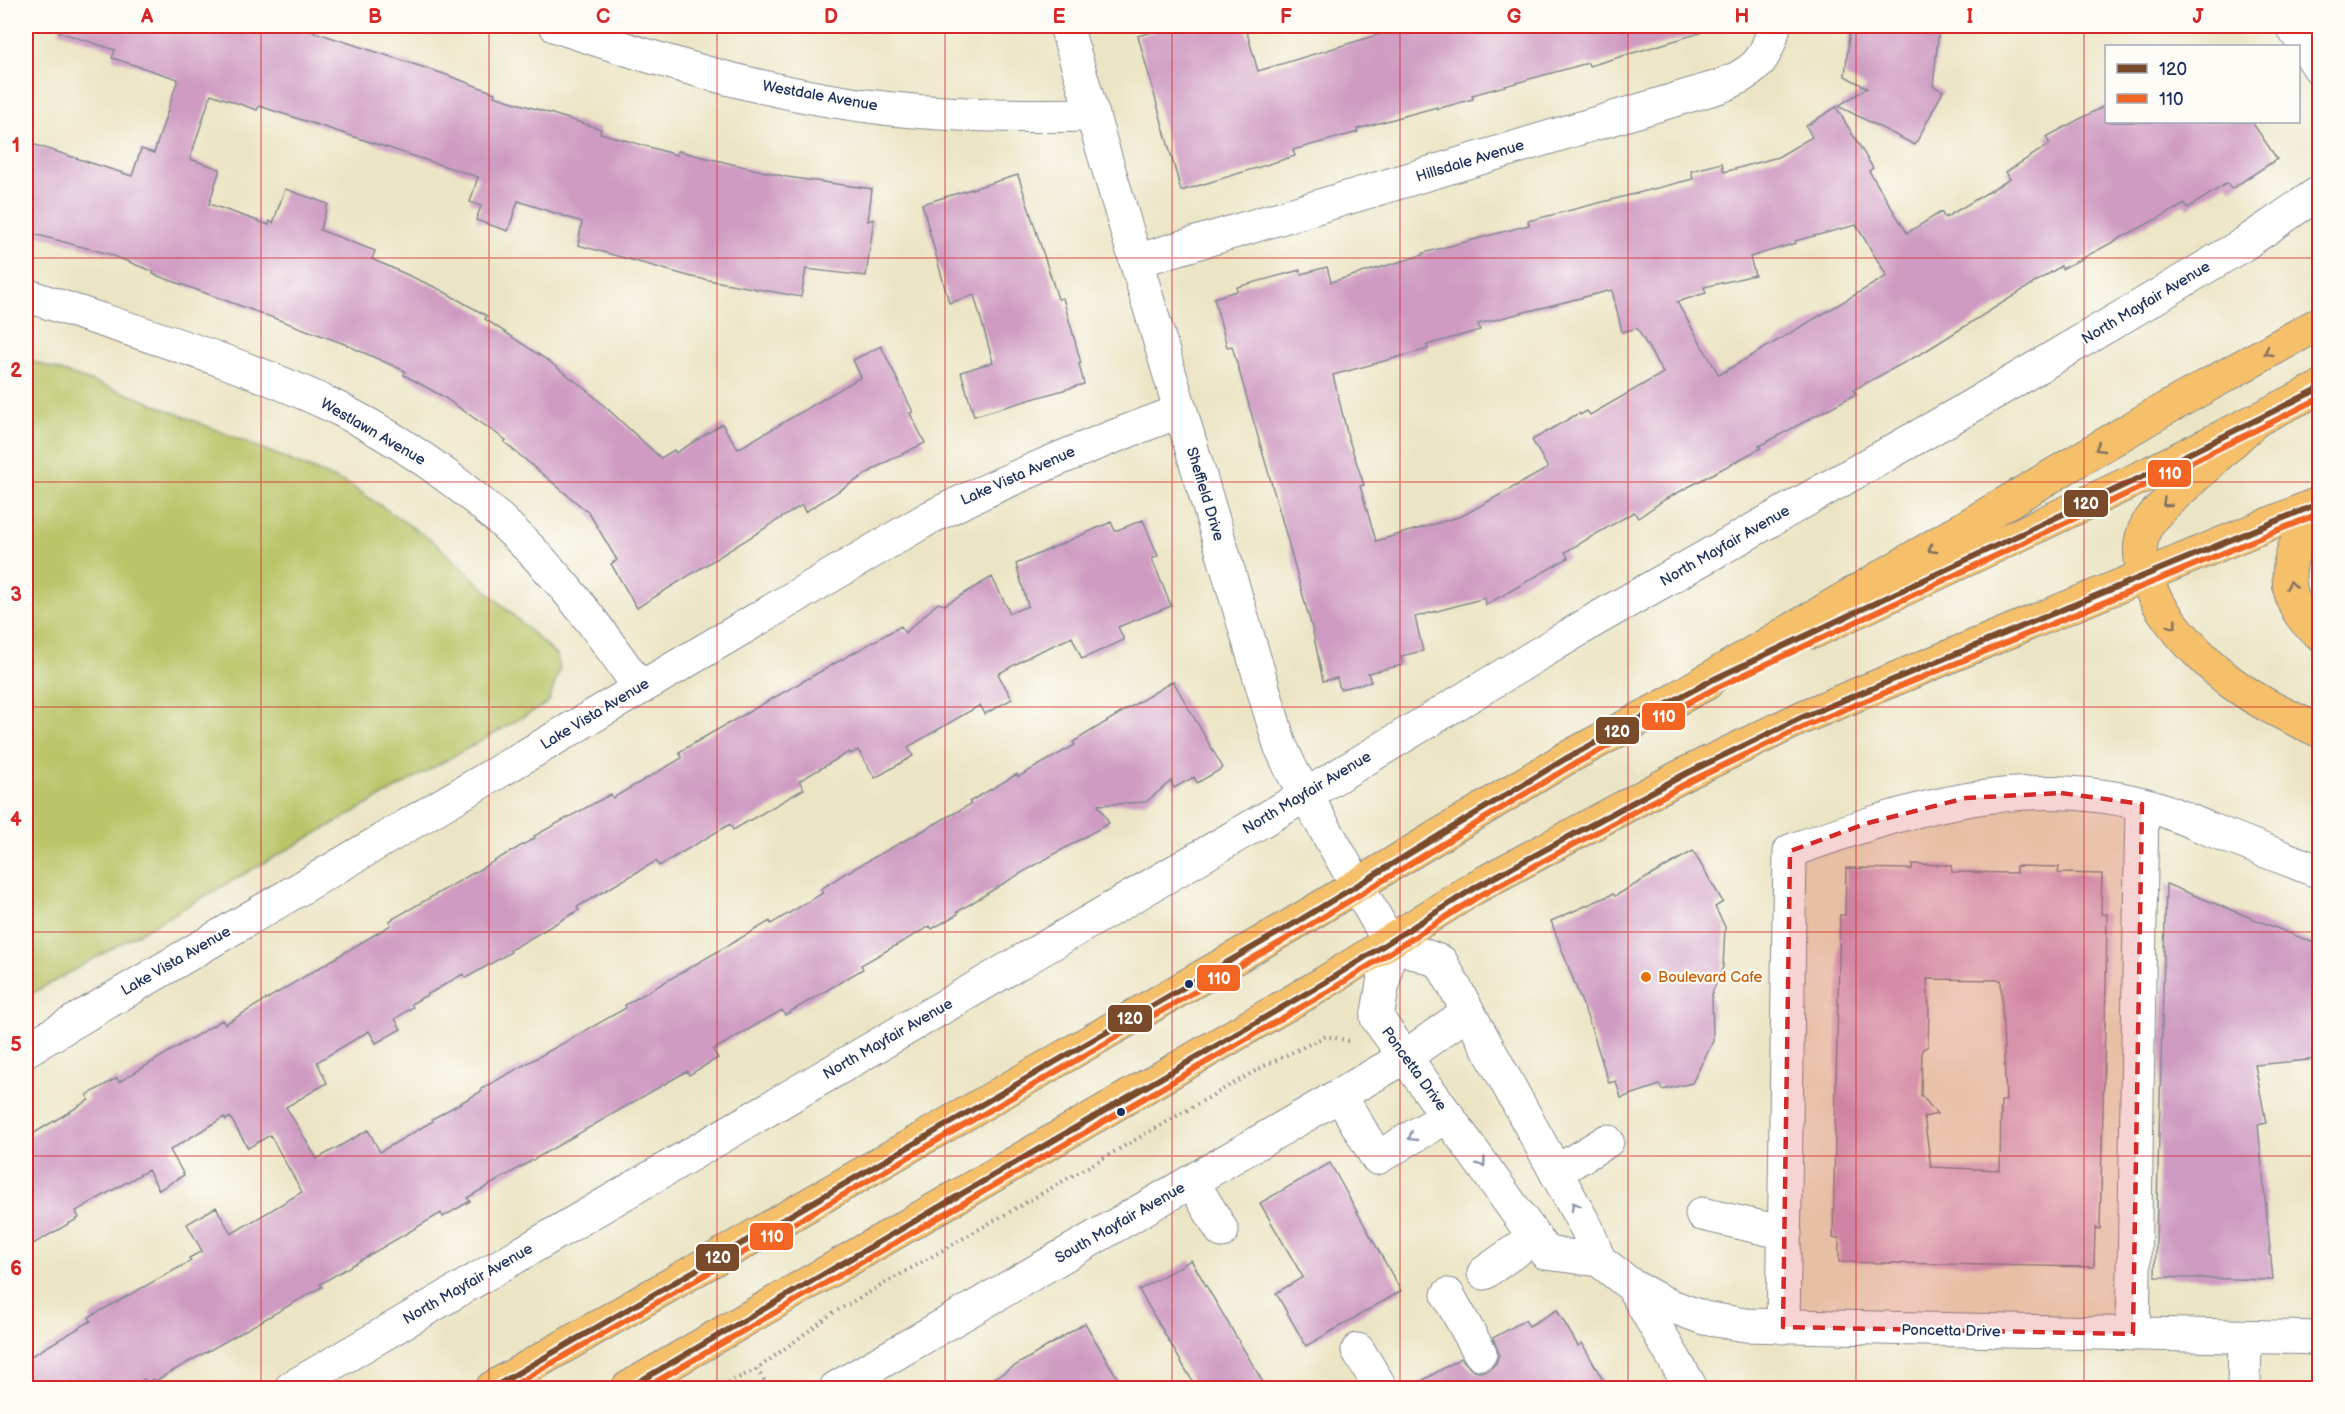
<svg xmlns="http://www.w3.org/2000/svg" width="2345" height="1414" font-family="'Balsamiq Sans',sans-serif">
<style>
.green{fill:#b9c567;stroke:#6a7a62;stroke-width:1.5}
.building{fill:#cf9bc2;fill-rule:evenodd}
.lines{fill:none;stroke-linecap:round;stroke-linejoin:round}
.minor-casing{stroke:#848a92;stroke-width:35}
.major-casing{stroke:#848a92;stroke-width:35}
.highway-casing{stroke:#848a92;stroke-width:35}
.path{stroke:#848a92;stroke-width:4;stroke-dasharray:1.5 4.5;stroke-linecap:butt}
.minor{stroke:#fff;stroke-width:33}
.major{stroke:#f6c06b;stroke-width:33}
.highway{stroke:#f6c06b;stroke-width:33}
.bus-1-casing{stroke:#fdfcf7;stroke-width:10}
.bus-2-casing{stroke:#fdfcf7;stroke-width:10}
.bus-1{stroke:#7a4b2a;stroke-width:6}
.bus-2{stroke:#f26522;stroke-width:6}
.oneway{stroke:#7e7064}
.oneway2{stroke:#8d97ae}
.marked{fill:#d62828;fill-opacity:0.2;stroke:#d62828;stroke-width:4.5;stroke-dasharray:12 8;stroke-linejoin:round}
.grid{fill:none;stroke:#d62828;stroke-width:1.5;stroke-opacity:0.55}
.food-dot{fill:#e8710a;stroke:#fdfcf7;stroke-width:2}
.bus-dot{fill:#1b2f5e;stroke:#fdfcf7;stroke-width:2}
.labels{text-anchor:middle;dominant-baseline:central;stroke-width:4.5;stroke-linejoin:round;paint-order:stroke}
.street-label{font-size:15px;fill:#1b2f5e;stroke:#fdfcf7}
.food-label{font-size:15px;fill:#c56008;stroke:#fdfcf7;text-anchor:start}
.line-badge{stroke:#fdfcf7;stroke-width:2}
.badge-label{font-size:16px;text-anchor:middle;font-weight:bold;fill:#fff}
.neatline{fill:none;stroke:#d62828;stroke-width:2}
.grid-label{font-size:20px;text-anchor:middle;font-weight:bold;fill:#d62828}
</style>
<rect width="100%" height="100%" fill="#fdfcf7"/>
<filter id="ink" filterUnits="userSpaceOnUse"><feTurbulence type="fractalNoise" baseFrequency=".0167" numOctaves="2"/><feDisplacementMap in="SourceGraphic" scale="12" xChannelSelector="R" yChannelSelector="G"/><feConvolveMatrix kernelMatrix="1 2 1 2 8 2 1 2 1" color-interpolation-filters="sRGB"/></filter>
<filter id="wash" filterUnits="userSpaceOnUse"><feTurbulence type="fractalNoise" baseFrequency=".008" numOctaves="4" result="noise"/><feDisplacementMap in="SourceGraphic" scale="24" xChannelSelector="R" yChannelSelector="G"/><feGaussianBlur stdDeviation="1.35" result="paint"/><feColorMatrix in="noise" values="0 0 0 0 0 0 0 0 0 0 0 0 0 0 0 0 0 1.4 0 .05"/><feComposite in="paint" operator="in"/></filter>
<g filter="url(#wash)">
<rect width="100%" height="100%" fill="#ece5c5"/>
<!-- green -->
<path class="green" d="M26,359L139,398L350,485L434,542L556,655L560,668L548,703L26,997Z"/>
<g id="blocks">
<!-- building -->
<g class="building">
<path d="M60,26H296L444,74L495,93L494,96L601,129L600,133L677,155L678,151L787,177L872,189L868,221L874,219L866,276L806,269L801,297L692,277L578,245L582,222L518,201L508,231L476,220L481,206L470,202L478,177L259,106L257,110L211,94L190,159L220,169L209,204L269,225L270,221L273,223L285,189L328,204L320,230L375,251L372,259L439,289L487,316L485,319L547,360L587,390L661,458L674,450L676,453L722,424L738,449L861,377L853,360L881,346L913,412L910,413L925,443L884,463L805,512L802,505L637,608L611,564L617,560L589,513L504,442L506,440L442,396L404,375L405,371L342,343L153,274L154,272L109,254L26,232V142L132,176L141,149L154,153L178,79L112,58L115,50L59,32Z"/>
<path d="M1172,26H1245L1258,71L1407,26H1699L1700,33L1589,66L1588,63L1472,95L1473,99L1437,109V107L1357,129L1358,132L1293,150L1295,156L1181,191L1138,36Z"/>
<path d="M1850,26H1925L1924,28L1939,29L1933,86L1943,91L1915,145L1838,106L1867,88L1845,76Z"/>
<path d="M2106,105V122H2252L2277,159L2231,189L2227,183L2188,208L2185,204L2062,269L2061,266L1924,352L1853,390L1856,394L1759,446L1761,448L1664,500L1638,518L1634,512L1565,552L1568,558L1486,605L1485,598L1415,617L1423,651L1401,656L1403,665L1368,673L1371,682L1340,689L1337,678L1323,681L1313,632L1286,534L1232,346L1227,347L1214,298L1237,291V287L1300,270L1301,274L1327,267L1331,282L1423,255V253L1529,225L1528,221L1693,179L1691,171L1722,163L1724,172L1778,157L1812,137L1806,126L1836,107L1873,168L1869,171L1907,233L1941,212L1945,218L2010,179L2006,172L2050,144L2046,137ZM1856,225L1887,276L1719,375L1677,302L1706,293L1704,287L1755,275L1750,257L1796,243L1795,241ZM1612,290L1622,332L1637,328L1663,373L1590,415L1587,411L1580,415L1579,413L1532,440L1548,468L1462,516L1376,541L1360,486L1364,485L1348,437L1333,375L1428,349L1427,345L1480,330L1478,324Z"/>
<path d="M1018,175L1058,299L1063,298L1081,363L1079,364L1084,384L974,416L961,372L993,362L974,295L949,303L922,204Z"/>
<path d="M1143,520L1158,556L1152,559L1171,606L1118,627L1124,640L1082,659L1072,637L1034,654L998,674L1012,699L985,714L980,705L908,747L913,756L875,778L858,750L851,754L849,752L799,781L804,789L733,830L730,824L659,866L656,861L577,907L579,910L510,950L511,952L466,978L463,974L411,1004L413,1007L395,1019L401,1029L376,1043L369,1031L317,1062L327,1083L286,1107L317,1159L368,1130L380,1152L433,1121L432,1119L482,1091L481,1089L626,1008L625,1005L770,921L771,924L823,893L821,889L844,874L971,804L969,802L1017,774L1018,777L1075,745L1073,742L1173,681L1223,768L1197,783L1194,777L1174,788L1171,781L1146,802L1098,805L1109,823L1004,883L957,912L958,914L932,929L930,926L861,965L863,969L812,999L785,1015L782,1010L713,1050L718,1058L689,1075L687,1071L467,1198L470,1201L443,1217L441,1213L320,1284L322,1287L155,1381L153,1379L147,1383L144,1379L127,1389H26V1359L91,1321L89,1317L191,1261L189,1258L202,1251L187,1224L216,1207L231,1234L302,1192L270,1135L248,1148L230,1117L226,1120L224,1117L170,1150L184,1175L159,1190L148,1170L76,1211L79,1218L26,1248V1138L89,1100L87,1095L117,1078L119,1082L222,1020L225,1024L391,925L389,921L535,838L534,836L611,794L613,798L682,758L679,752L708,735L901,626L905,633L938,603L945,605L992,577L1010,613L1028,606L1016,564L1111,522L1115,531Z"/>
<path d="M1693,851L1723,902L1715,907L1725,927L1723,967L1712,993L1713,1041L1692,1083L1662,1090L1660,1085L1621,1098L1616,1081L1609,1083L1590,1024L1551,921L1613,894L1615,896Z"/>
<path d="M1912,864L1951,865L1952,872L2016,873V866L2059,867L2058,873L2102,874L2101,914H2107L2106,986L2100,1229L2095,1228L2094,1267L1839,1262V1238H1833L1836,1082L1840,915H1845L1846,868L1912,869ZM1927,979L2001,980L2006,1101H2001L2000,1170L1931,1167L1924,1117L1937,1114L1921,1095L1922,1050L1928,1046L1929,1011Z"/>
<path d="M2166,884L2319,945V1059L2255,1065L2266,1123L2258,1125L2273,1280L2155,1277Z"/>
<path d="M1330,1163L1401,1291L1306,1346L1276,1293L1303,1277L1260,1203Z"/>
<path d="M1191,1260L1267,1389H1197L1139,1290Z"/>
<path d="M1557,1310L1578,1346L1582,1343L1608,1389H1408L1461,1358L1471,1369L1479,1372L1489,1370L1496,1363L1499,1354L1493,1338L1525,1320L1529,1326Z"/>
<path d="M1085,1323L1124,1389H976L1035,1354Z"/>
</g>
</g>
</g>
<g filter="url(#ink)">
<use href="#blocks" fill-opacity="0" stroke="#848a92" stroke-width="1.5"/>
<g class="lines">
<!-- minor casing -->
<g class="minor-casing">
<g id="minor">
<path d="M556,26C665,63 777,97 892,109C959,116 1026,116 1093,115"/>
<path d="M1066,26L1280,745L1292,771L1390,943"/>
<path d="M2292,26L2320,69"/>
<path d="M1136,261L1721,86C1754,72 1766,62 1774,26"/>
<path d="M26,295C131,331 241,361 341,410C420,450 497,509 555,576C586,611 613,650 640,688"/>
<path d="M1390,943L1377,1018L1546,1253L1599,1260L1632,1286L1668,1305L1704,1318L1745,1325L2320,1338"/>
<path d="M1390,943L1441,962L1587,1229L1599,1260"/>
<path d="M26,1050L929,518C1011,477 1094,443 1181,411"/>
<path d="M1340,1095L1377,1158L1448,1116"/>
<path d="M1556,1172L1607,1141"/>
<path d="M1192,1181L1222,1231"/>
<path d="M1702,1214L1785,1233"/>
<path d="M1484,1273L1535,1237"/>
<path d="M1632,1286L1691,1388"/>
<path d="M1448,1295L1480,1353"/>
<path d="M1783,1327L1790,851C1910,808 2026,771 2154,807C2173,813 2191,822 2209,829C2246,843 2283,858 2320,872"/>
<path d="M2133,1334L2142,804"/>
<path d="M1358,1350L1381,1388"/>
<path d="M291,1388L1306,795L1598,618L1958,414L2171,288L2244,244L2320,192"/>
<path d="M836,1388L1405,1057L1468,1012"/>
<path d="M2244,1388L2245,1337"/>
</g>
</g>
<!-- major casing -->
<g class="major-casing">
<g id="major">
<path d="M1813,632L2150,473L2320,388"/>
<path d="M492,1388L1295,923L1565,759L1707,683"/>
<path d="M628,1388L1324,983L1476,887L1687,773L1803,717L2320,503"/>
</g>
</g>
<!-- highway casing -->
<g class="highway-casing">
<g id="highway">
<path d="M2255,421C2232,442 2209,464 2185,486C2172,498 2156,510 2147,525C2118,577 2194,654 2232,683C2259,703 2289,717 2320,731"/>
<path d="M2320,508C2285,545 2273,600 2320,634"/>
<path d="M1680,696L2156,414L2320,323"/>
</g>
</g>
<!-- path -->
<g class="path">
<path d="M757,1369L769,1388"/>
<path d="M717,1388L757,1369L833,1313L1264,1066L1326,1036L1350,1041"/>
</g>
<!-- minor -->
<use href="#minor" class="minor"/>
<!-- major -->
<use href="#major" class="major"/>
<!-- highway -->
<use href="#highway" class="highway"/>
<!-- bus-1 casing -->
<g class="bus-1-casing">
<g id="bus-1">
<path d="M492,1388L1295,923L1565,759L1712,680L2150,473L2320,388"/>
<path d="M628,1388L1324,983L1476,887L1687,773L1803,717L2320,503"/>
</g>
</g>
<!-- bus-2 casing -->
<g class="bus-2-casing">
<g id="bus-2">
<path d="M509,1388L1300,931L1569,767L1716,688L2154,481L2320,398"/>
<path d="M645,1388L1329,991L1481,895L1691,781L1807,725L2320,513"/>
</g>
</g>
<!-- bus-1 -->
<use href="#bus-1" class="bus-1"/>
<!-- bus-2 -->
<use href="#bus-2" class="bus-2"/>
</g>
<!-- one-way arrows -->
<defs><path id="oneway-chevron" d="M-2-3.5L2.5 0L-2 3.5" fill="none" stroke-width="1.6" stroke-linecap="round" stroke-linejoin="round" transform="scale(1.5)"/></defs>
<g class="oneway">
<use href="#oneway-chevron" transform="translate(2268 352) rotate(151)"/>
<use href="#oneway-chevron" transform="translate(2099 448) rotate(149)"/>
<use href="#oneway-chevron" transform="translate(2166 503) rotate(136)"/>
<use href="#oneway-chevron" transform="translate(1932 549) rotate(150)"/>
<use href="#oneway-chevron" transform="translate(2291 585) rotate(-100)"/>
<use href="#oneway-chevron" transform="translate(2173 625) rotate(52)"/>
</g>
<g class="oneway2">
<use href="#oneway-chevron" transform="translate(1412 1137) rotate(149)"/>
<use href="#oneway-chevron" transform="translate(1482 1163) rotate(54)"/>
<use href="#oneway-chevron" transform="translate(1575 1206) rotate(-119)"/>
</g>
</g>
<!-- marked area -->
<path class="marked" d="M2061,793L2142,804L2133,1334L1783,1327L1790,851L1868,823L1966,798Z"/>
<!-- grid -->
<path class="grid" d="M261,26V1388M489,26V1388M717,26V1388M945,26V1388M1172,26V1388M1400,26V1388M1628,26V1388M1856,26V1388M2084,26V1388M26,258H2320M26,482H2320M26,707H2320M26,932H2320M26,1156H2320"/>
<!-- markers -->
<circle class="food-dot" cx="1646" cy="977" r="6"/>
<g class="bus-dot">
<circle cx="1189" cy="984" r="5"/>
<circle cx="1121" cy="1112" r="5"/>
</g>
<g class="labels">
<!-- street labels -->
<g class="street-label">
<text transform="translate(820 96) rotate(10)">Westdale Avenue</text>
<text transform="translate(1470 161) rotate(-17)">Hillsdale Avenue</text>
<text transform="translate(2146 303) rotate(-31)">North Mayfair Avenue</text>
<text transform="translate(373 432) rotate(30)">Westlawn Avenue</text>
<text transform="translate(1018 476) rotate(-24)">Lake Vista Avenue</text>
<text transform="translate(1205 494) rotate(73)">Sheffield Drive</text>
<text transform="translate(1725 546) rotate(-30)">North Mayfair Avenue</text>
<text transform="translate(595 714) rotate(-31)">Lake Vista Avenue</text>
<text transform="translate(1307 793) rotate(-31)">North Mayfair Avenue</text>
<text transform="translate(176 961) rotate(-30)">Lake Vista Avenue</text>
<text transform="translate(888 1039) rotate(-30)">North Mayfair Avenue</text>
<text transform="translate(1414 1069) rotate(54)">Poncetta Drive</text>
<text transform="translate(1120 1223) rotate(-30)">South Mayfair Avenue</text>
<text transform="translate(468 1284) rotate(-30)">North Mayfair Avenue</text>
<text transform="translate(1951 1331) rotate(1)">Poncetta Drive</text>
</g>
<!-- food labels -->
<g class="food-label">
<text x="1658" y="977">Boulevard Cafe</text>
</g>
</g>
<g class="line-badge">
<rect x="2147" y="459" width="45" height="29" rx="6" fill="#f26522"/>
<rect x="2063" y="489" width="46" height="29" rx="6" fill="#7a4b2a"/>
<rect x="1641" y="702" width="45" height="29" rx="6" fill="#f26522"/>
<rect x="1595" y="716" width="45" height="29" rx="6" fill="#7a4b2a"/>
<rect x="1196" y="964" width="45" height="28" rx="6" fill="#f26522"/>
<rect x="1107" y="1004" width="46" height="29" rx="6" fill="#7a4b2a"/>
<rect x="749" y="1222" width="45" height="29" rx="6" fill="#f26522"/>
<rect x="695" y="1243" width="45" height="29" rx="6" fill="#7a4b2a"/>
</g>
<g class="badge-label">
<text x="2170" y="479">110</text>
<text x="2086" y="509">120</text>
<text x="1664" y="722">110</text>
<text x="1617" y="737">120</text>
<text x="1219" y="984">110</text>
<text x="1130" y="1024">120</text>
<text x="772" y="1242">110</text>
<text x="718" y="1263">120</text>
</g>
<!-- margin -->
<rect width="2345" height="1414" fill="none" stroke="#fdfcf7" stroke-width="66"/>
<!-- legend -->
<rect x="2105" y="45" width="195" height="78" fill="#fdfcf7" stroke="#a3aaba" stroke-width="1.5"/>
<rect x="2117" y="64" width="30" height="9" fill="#7a4b2a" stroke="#a3aaba" stroke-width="1.5"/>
<text x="2159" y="75" font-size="18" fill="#1b2f5e">120</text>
<rect x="2117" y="94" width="30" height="9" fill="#f26522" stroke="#a3aaba" stroke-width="1.5"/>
<text x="2159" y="105" font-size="18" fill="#1b2f5e">110</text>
<rect x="33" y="33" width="2279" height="1348" class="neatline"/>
<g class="grid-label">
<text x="147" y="23">A</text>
<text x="375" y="23">B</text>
<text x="603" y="23">C</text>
<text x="831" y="23">D</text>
<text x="1059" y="23">E</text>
<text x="1286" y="23">F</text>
<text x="1514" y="23">G</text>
<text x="1742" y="23">H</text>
<text x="1970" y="23">I</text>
<text x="2198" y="23">J</text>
<text x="16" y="152">1</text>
<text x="16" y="377">2</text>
<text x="16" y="601">3</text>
<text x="16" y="826">4</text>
<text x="16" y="1051">5</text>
<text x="16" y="1275">6</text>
</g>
</svg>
